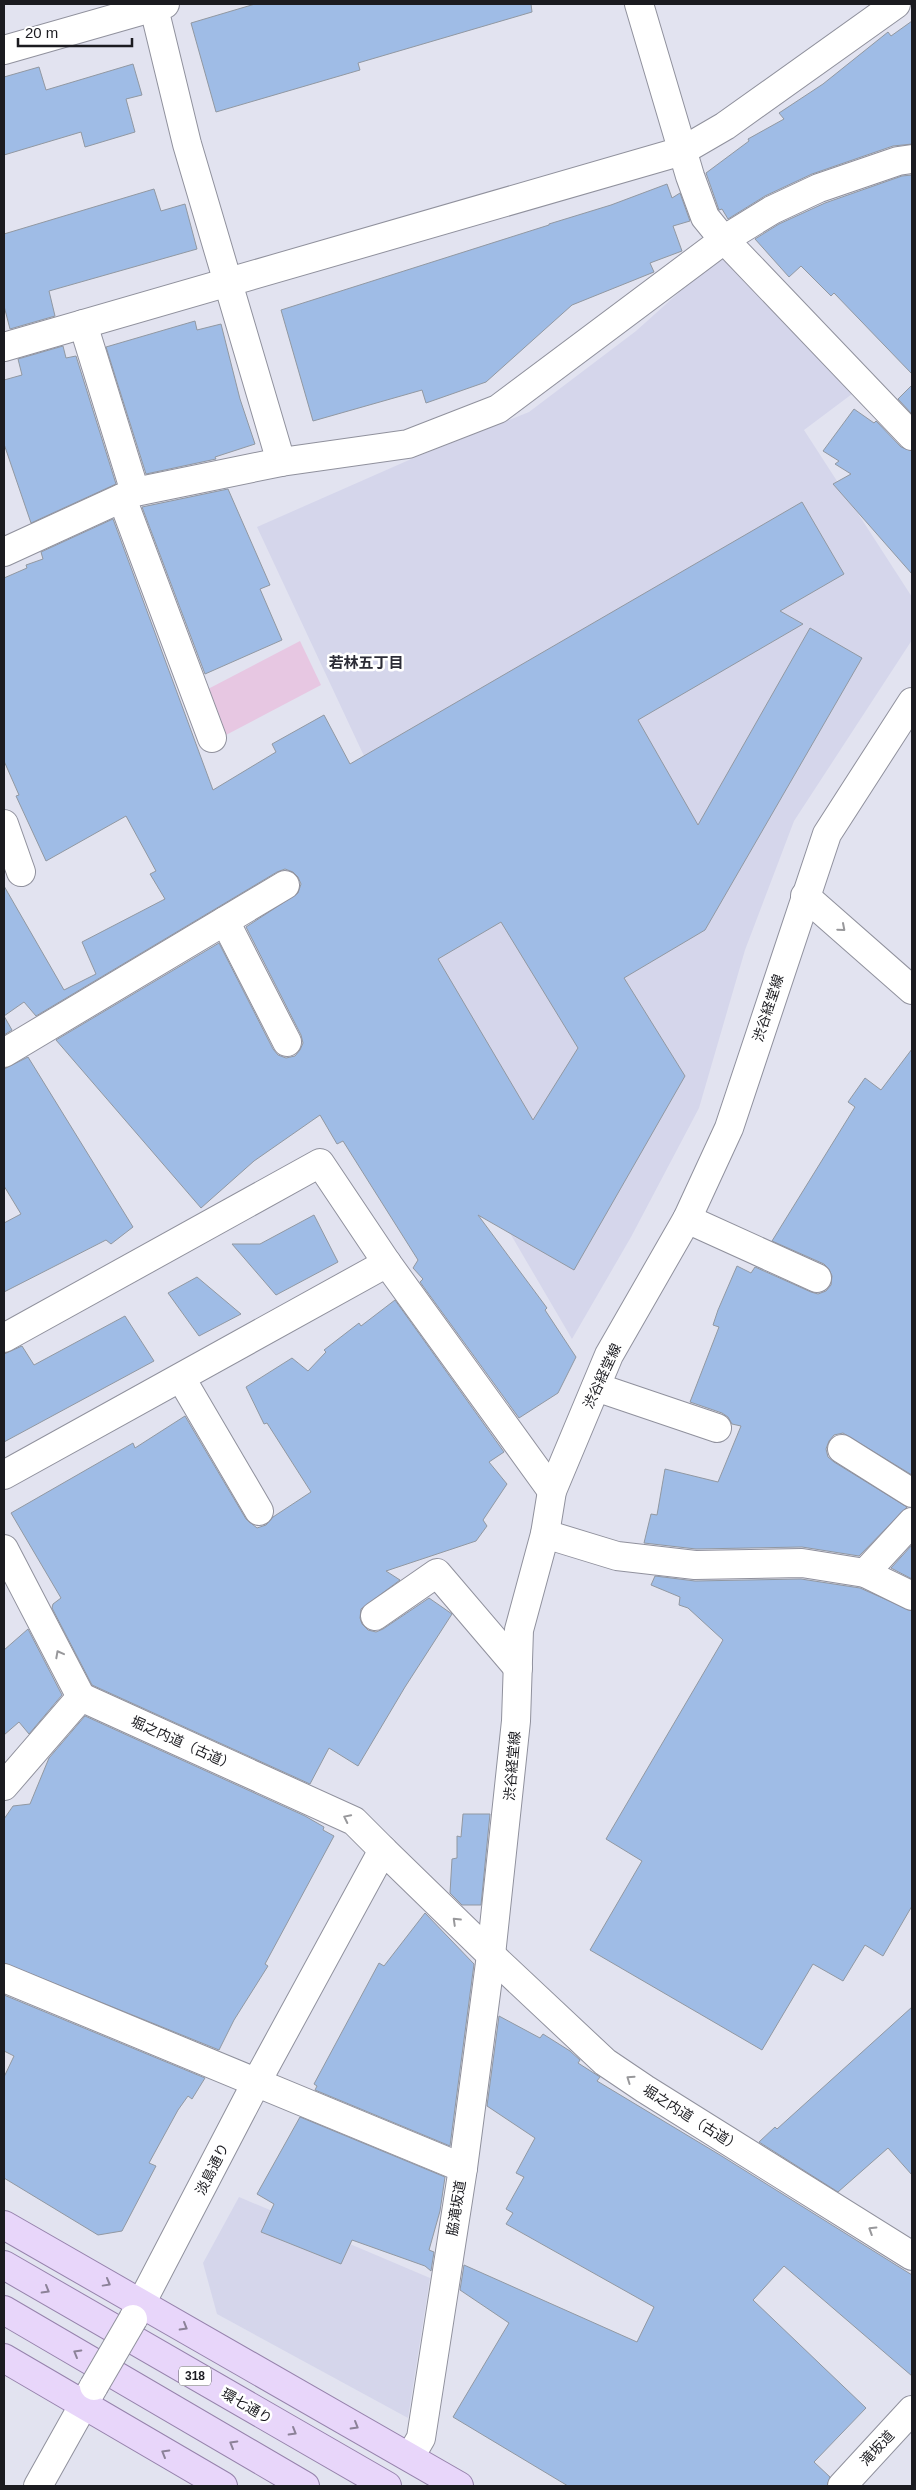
<svg xmlns="http://www.w3.org/2000/svg" width="916" height="2490" font-family="Arial,'Noto Sans JP',sans-serif">
<style>
.built{fill:#d5d6eb}
.green{fill:#e7c7e2}
.building{fill:#9fbce6;stroke:#9198a2;fill-rule:evenodd}
.lines{fill:none;stroke-linecap:round;stroke-linejoin:round}
.street-casing{stroke:#90919d;stroke-width:30}
.secondary-casing{stroke:#90919d;stroke-width:30}
.primary-casing{stroke:#9683ac;stroke-width:30}
.street{stroke:#fff;stroke-width:28}
.secondary{stroke:#fff;stroke-width:28}
.primary{stroke:#e8d6fa;stroke-width:28}
.secondary-bridge-casing{stroke:#90919d;stroke-width:30;stroke-linecap:butt}
.secondary-bridge{stroke:#fff;stroke-width:28}
.oneway{stroke:#98989b}
.oneway2{stroke:#8c8298}
.labels{text-anchor:middle;dominant-baseline:central;stroke-width:5;stroke-linejoin:round;paint-order:stroke}
.shield{fill:#fff;stroke:#5f5f63;stroke-width:1}
.shield-label{font-size:12px;font-weight:bold;fill:#1b1b20}
.street-label{font-size:14px;fill:#1b1b20;stroke:#fff}
.neighbourhood-label{font-size:15px;font-weight:bold;fill:#2c2c36;stroke:#fff}
</style>
<rect width="100%" height="100%" fill="#e2e3f0"/>
<!-- built -->
<g class="built">
<path d="M723,253L852,394L804,430L912,597V640L794,821L745,950L699,1108L631,1237L572,1339L299,873L393,818L257,527L409,460L529,412L636,331Z"/>
<path d="M239,2197L430,2278L408,2418L217,2314L203,2263Z"/>
</g>
<!-- green -->
<path class="green" d="M300,641L321,685L226,735L208,689Z"/>
<!-- building -->
<g class="building">
<path d="M255,4H531L532,12L358,63L360,70L216,112L191,23Z"/>
<path d="M912,21V144L893,146L812,174L765,196L728,219L722,209L719,210L706,173L749,141L748,139L784,119L779,113L823,84L888,32L891,36Z"/>
<path d="M133,64L142,95L126,99L135,132L85,147L81,132L4,155V77L39,67L46,90Z"/>
<path d="M912,175V374L834,293L831,296L801,266L789,277L755,239L779,224L825,203L902,176Z"/>
<path d="M667,184L672,198L680,193L690,221L673,226L682,251L650,263L654,272L572,305L486,382L426,403L422,390L313,421L281,310L549,225V224L611,205Z"/>
<path d="M154,189L161,211L185,204L197,249L49,291L55,316L10,329L4,306V234Z"/>
<path d="M195,321L197,330L221,324L240,399L255,444L215,457L216,459L146,474L106,347Z"/>
<path d="M63,346L66,358L76,356L116,484L31,523L4,444V380L22,375L18,359Z"/>
<path d="M912,385V414L898,399Z"/>
<path d="M854,409L874,423L876,421L901,447L912,451V574L833,484L851,474L835,464L839,461L823,451Z"/>
<path d="M228,489L270,585L260,589L282,640L205,674L142,507Z"/>
<path d="M802,502L844,574L780,611L803,624L638,720L698,825L810,628L862,658L705,930L624,978L685,1076L574,1270L478,1215L547,1308L545,1310L576,1357L558,1393L519,1418L420,1282L423,1279L413,1268L418,1260L343,1141L337,1144L320,1115L254,1161L201,1208L56,1040L219,943L273,1049L278,1055L286,1058L295,1056L300,1050L303,1043L301,1035L246,927L298,893L301,884L298,877L293,872L285,869L277,872L36,1016L24,1002L4,1016V886L64,990L96,974L82,942L165,899L150,874L156,871L126,816L46,861L16,796L19,795L4,761V578L27,568L26,565L43,559L41,552L113,519L213,790L276,752L272,744L324,715L350,764ZM501,922L578,1048L533,1120L438,959Z"/>
<path d="M4,1016L12,1030L4,1035Z"/>
<path d="M912,1049V1475L843,1433L834,1435L829,1441L826,1449L828,1457L834,1462L907,1507L859,1556L802,1547L696,1549L644,1543L651,1514L657,1515L665,1469L718,1482L741,1426L732,1424L728,1417L722,1413L690,1402L719,1327L713,1325L718,1310L737,1266L751,1273L755,1267L811,1292L818,1294L826,1291L831,1285L832,1276L829,1269L824,1264L772,1241L855,1107L848,1102L865,1078L881,1090Z"/>
<path d="M28,1057L133,1227L111,1244L106,1240L4,1292V1223L21,1214L4,1186V1069Z"/>
<path d="M314,1215L338,1262L276,1295L232,1244H260Z"/>
<path d="M197,1277L241,1314L199,1336L168,1293Z"/>
<path d="M395,1300L504,1452L489,1462L507,1484L483,1520L487,1526L476,1541L386,1571L400,1580L361,1609L360,1618L362,1624L368,1630L376,1632L383,1629L429,1598L452,1614L405,1687L358,1766L329,1748L310,1784L92,1685L52,1608L53,1604L61,1598L11,1513L133,1443L135,1448L185,1416L246,1519L257,1528L266,1525L273,1517L311,1492L267,1423L264,1424L246,1387L292,1358L308,1371L326,1352L324,1350L359,1323L361,1326Z"/>
<path d="M125,1316L154,1361L4,1442V1354L22,1346L34,1365Z"/>
<path d="M912,1545V1579L891,1568Z"/>
<path d="M655,1576L695,1581L801,1579L860,1588L912,1611V1906L883,1956L865,1945L843,1981L813,1964L762,2050L590,1950L642,1861L606,1839L723,1640L688,1608L679,1605L680,1597L651,1585Z"/>
<path d="M28,1629L62,1695L29,1734L19,1722L4,1735V1650Z"/>
<path d="M85,1716L305,1816L324,1827L323,1830L334,1836L265,1964L268,1966L234,2020L219,2050L4,1963V1819L13,1806L30,1804L49,1758Z"/>
<path d="M463,1814H490L481,1905H462L450,1893L452,1859L457,1858V1836L461,1837Z"/>
<path d="M425,1913L474,1964L450,2146L315,2090L317,2086L314,2084L379,1963L384,1966Z"/>
<path d="M4,1995L205,2078L192,2099L188,2096L178,2110L149,2163L156,2166L122,2231L98,2235L4,2178V2077L14,2056L4,2051Z"/>
<path d="M912,2007V2175L888,2148L838,2192L759,2142L775,2127L777,2129Z"/>
<path d="M499,2016L540,2038L543,2034L570,2051L580,2060L578,2063L600,2077L597,2081L720,2155L912,2275V2376L784,2266L753,2300L866,2408L814,2462L830,2477L827,2486H568L453,2417L509,2323L460,2290L464,2265L637,2342L654,2307L506,2224L513,2213L506,2209L524,2177L516,2173L535,2138L487,2106Z"/>
<path d="M300,2117L445,2177L440,2211L429,2250L434,2252L431,2271L425,2266L352,2240L341,2264L261,2232L274,2204L257,2194Z"/>
</g>
<g class="lines">
<!-- street casing -->
<g class="street-casing">
<g id="street">
<path d="M153,4L187,144L281,462"/>
<path d="M639,4L690,176L705,217L718,233L912,436"/>
<path d="M4,50L165,4"/>
<path d="M83,324L135,492"/>
<path d="M4,347L682,151L725,126L896,4"/>
<path d="M122,498L212,738"/>
<path d="M4,552L135,492L281,462L408,444L498,409L725,239L772,210L819,188L898,161L912,159"/>
<path d="M4,824L21,872"/>
<path d="M805,896L912,990"/>
<path d="M225,921L287,1042"/>
<path d="M4,1053L285,885"/>
<path d="M687,1219L817,1278"/>
<path d="M4,1338L320,1163L387,1263L552,1491"/>
<path d="M181,1378L259,1511"/>
<path d="M596,1387L717,1428"/>
<path d="M842,1449L912,1493"/>
<path d="M4,1475L387,1263"/>
<path d="M545,1534L617,1556L695,1565L802,1563L865,1573L912,1596"/>
<path d="M4,1549L81,1697"/>
<path d="M865,1573L912,1522"/>
<path d="M375,1616L437,1573L518,1668"/>
<path d="M81,1697L354,1821L383,1850"/>
<path d="M4,1786L81,1697"/>
<path d="M491,1955L605,2062L645,2089L912,2256"/>
<path d="M4,1978L463,2168"/>
<path d="M410,2457L421,2438L463,2168L491,1955"/>
<path d="M842,2486L912,2410"/>
</g>
</g>
<!-- secondary casing -->
<g class="secondary-casing">
<g id="secondary">
<path d="M491,1955L516,1721L519,1630L545,1534L552,1491L609,1355L687,1219L729,1128L827,834L912,702"/>
<path d="M133,2319L256,2083L383,1850L491,1955"/>
<path d="M38,2486L94,2386"/>
</g>
</g>
<!-- primary casing -->
<g class="primary-casing">
<g id="primary">
<path d="M4,2225L459,2486"/>
<path d="M4,2265L387,2486"/>
<path d="M4,2310L305,2486"/>
<path d="M4,2358L223,2486"/>
</g>
</g>
<!-- street -->
<use href="#street" class="street"/>
<!-- secondary -->
<use href="#secondary" class="secondary"/>
<!-- primary -->
<use href="#primary" class="primary"/>
<!-- secondary-bridge casing -->
<g class="secondary-bridge-casing">
<path id="secondary-bridge" d="M94,2386L133,2319"/>
</g>
<!-- secondary-bridge -->
<use href="#secondary-bridge" class="secondary-bridge"/>
</g>
<!-- one-way arrows -->
<defs><path id="oneway-chevron" d="M-2-3.5L2.5 0L-2 3.5" fill="none" stroke-width="1.6" stroke-linecap="round" stroke-linejoin="round" transform="scale(1.25)"/></defs>
<g class="oneway">
<use href="#oneway-chevron" transform="translate(842 928) rotate(41)"/>
<use href="#oneway-chevron" transform="translate(59 1654) rotate(-118)"/>
<use href="#oneway-chevron" transform="translate(347 1818) rotate(-154)"/>
<use href="#oneway-chevron" transform="translate(456 1921) rotate(-136)"/>
<use href="#oneway-chevron" transform="translate(630 2079) rotate(-145)"/>
<use href="#oneway-chevron" transform="translate(872 2230) rotate(-148)"/>
</g>
<g class="oneway2">
<use href="#oneway-chevron" transform="translate(107 2283) rotate(29)"/>
<use href="#oneway-chevron" transform="translate(46 2290) rotate(30)"/>
<use href="#oneway-chevron" transform="translate(184 2327) rotate(30)"/>
<use href="#oneway-chevron" transform="translate(77 2353) rotate(-150)"/>
<use href="#oneway-chevron" transform="translate(355 2426) rotate(30)"/>
<use href="#oneway-chevron" transform="translate(293 2432) rotate(30)"/>
<use href="#oneway-chevron" transform="translate(233 2444) rotate(-150)"/>
<use href="#oneway-chevron" transform="translate(165 2453) rotate(-150)"/>
</g>
<g class="labels">
<!-- shield labels -->
<rect class="shield" x="179" y="2366.5" width="32" height="19" rx="4"/>
<g class="shield-label">
<text x="195" y="2376">318</text>
</g>
<!-- street labels -->
<g class="street-label">
<text transform="translate(768 1008) rotate(-72)">渋谷経堂線</text>
<text transform="translate(602 1376) rotate(-65)">渋谷経堂線</text>
<text transform="translate(183 1743) rotate(24)">堀之内道（古道）</text>
<text transform="translate(512 1766) rotate(-85)">渋谷経堂線</text>
<text transform="translate(692 2118) rotate(32)">堀之内道（古道）</text>
<text transform="translate(212 2169) rotate(-63)">淡島通り</text>
<text transform="translate(456 2208) rotate(-81)">脇滝坂道</text>
<text transform="translate(247 2406) rotate(30)">環七通り</text>
<text transform="translate(877 2448) rotate(-47)">滝坂道</text>
</g>
<!-- neighbourhood labels -->
<g class="neighbourhood-label">
<text x="366" y="662">若林五丁目</text>
</g>
</g>
<!-- border -->
<rect width="916" height="2490" fill="none" stroke="#1b1b20" stroke-width="10"/>
<!-- scale -->
<path d="M18 38v8h114v-8" fill="none" stroke="#1b1b20" stroke-width="2.5"/>
<text x="25" y="38" font-size="15" fill="#1b1b20" stroke="#ffffff" stroke-width="4" paint-order="stroke">20 m</text>
</svg>
